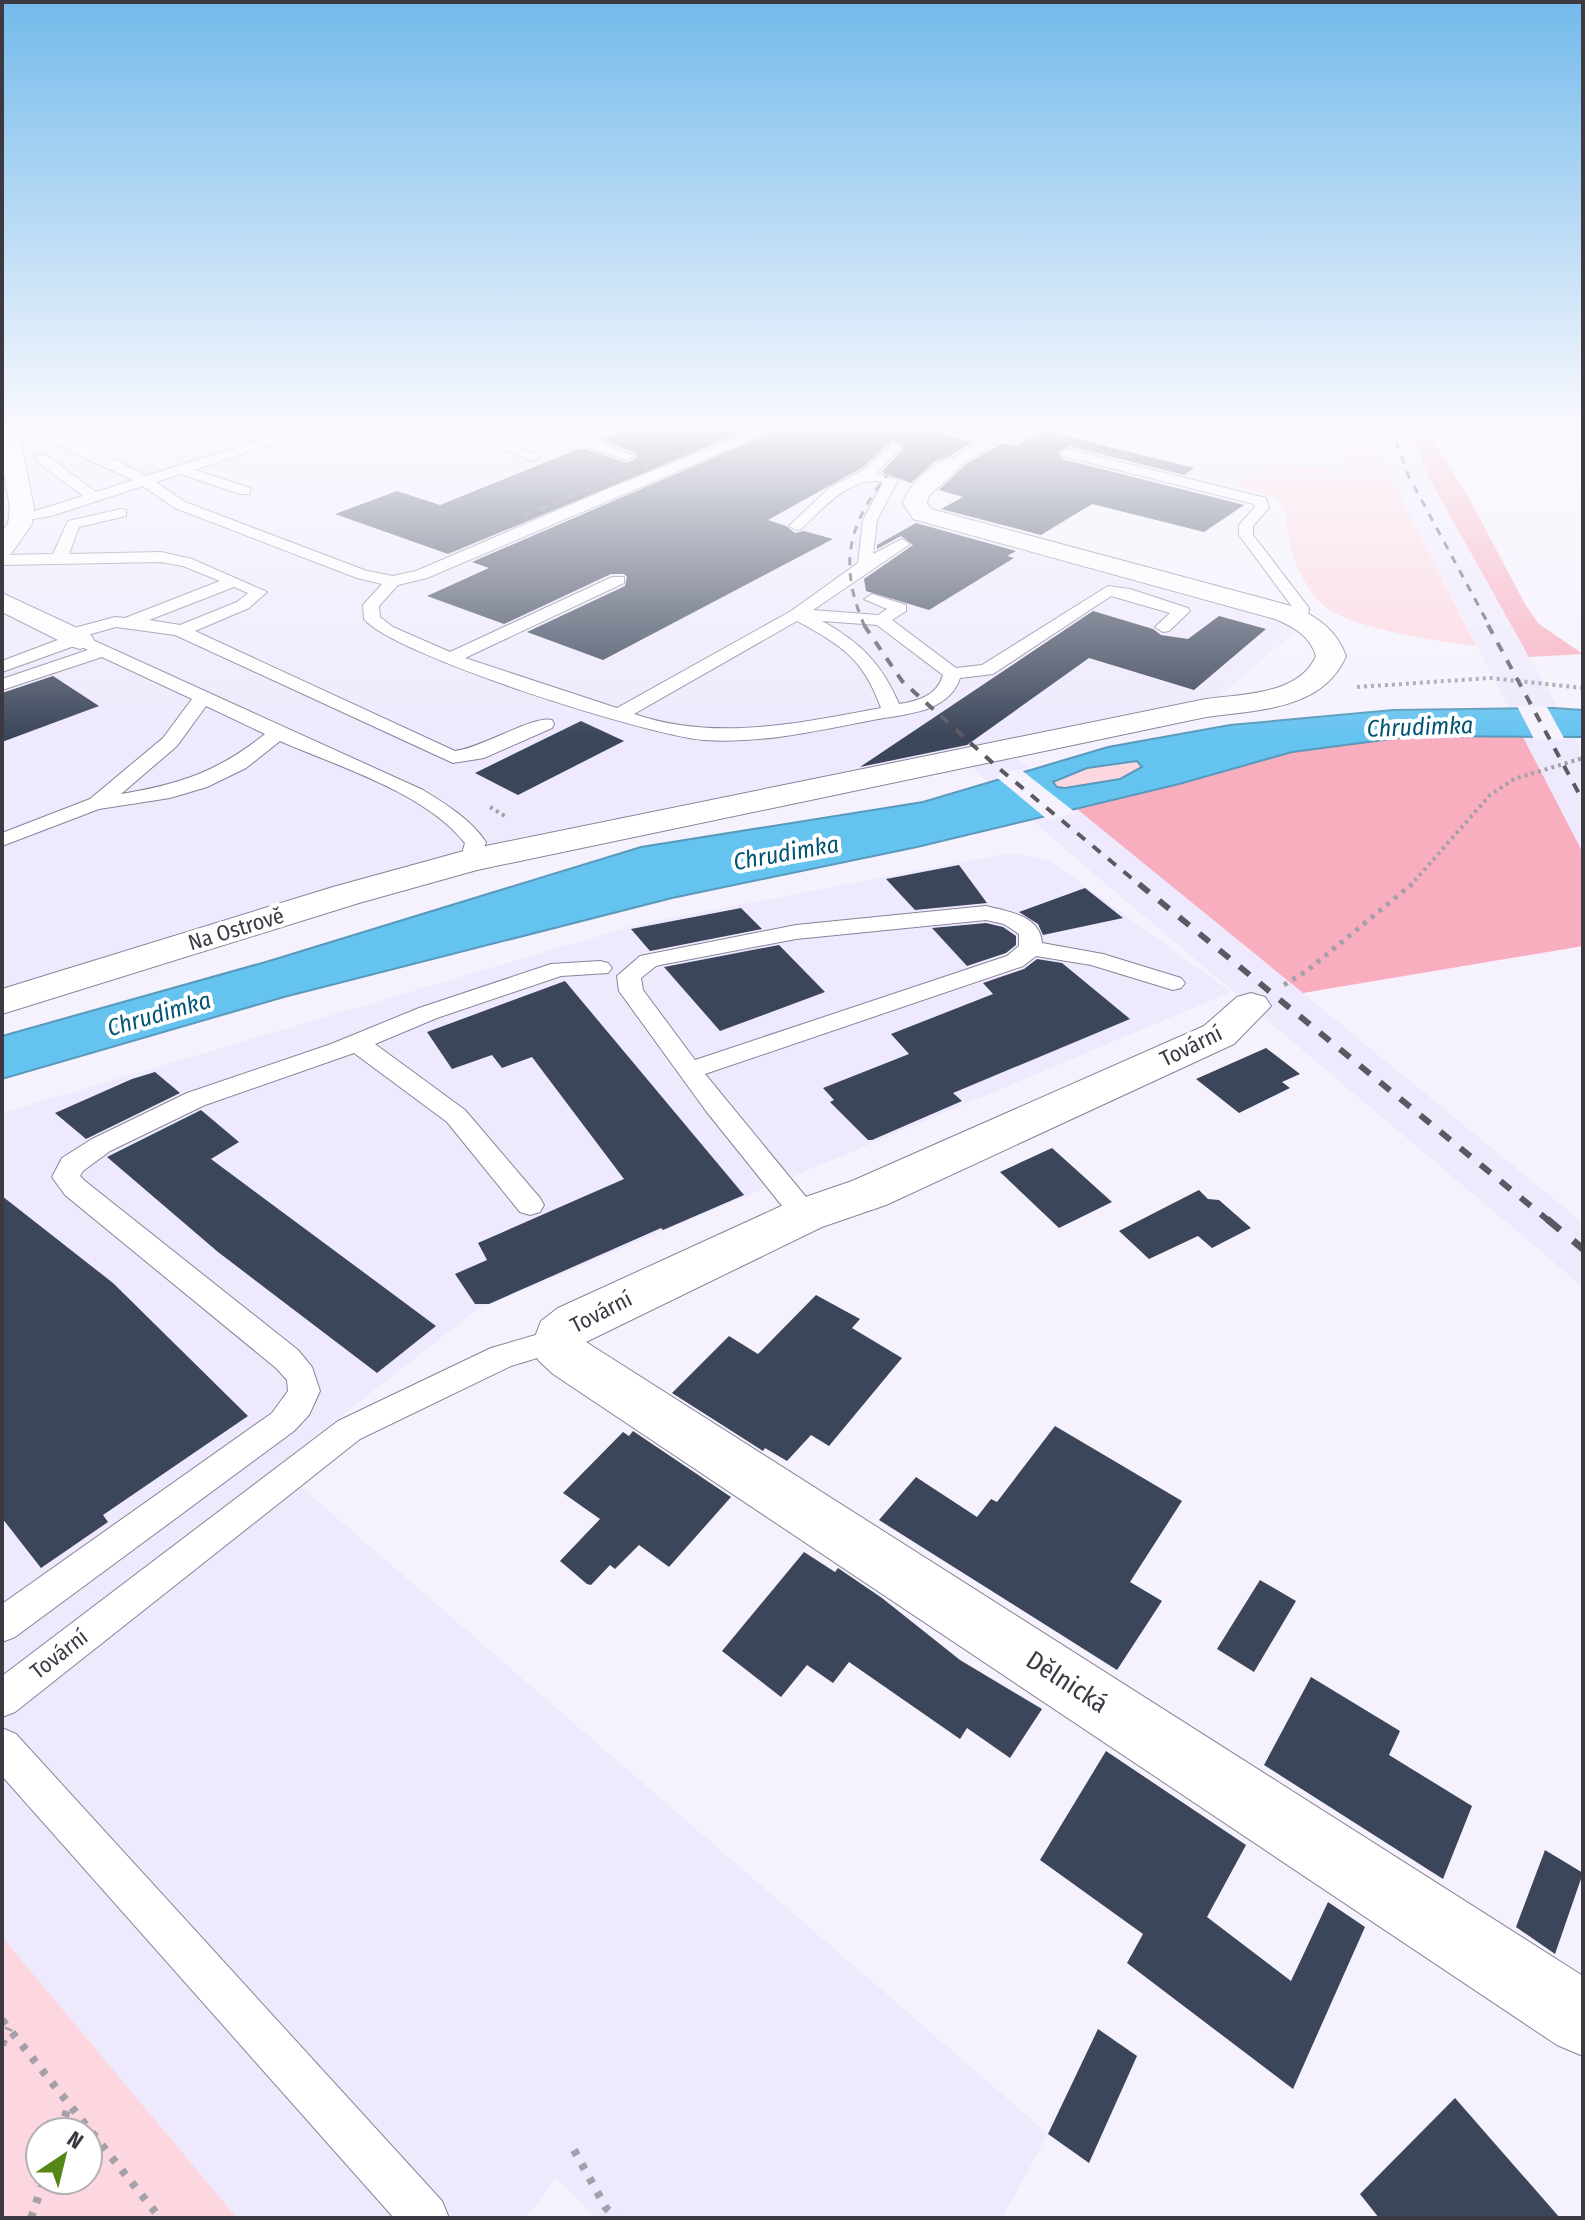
<svg xmlns="http://www.w3.org/2000/svg" width="1585" height="2220" font-family="'Fira Sans Condensed',sans-serif">
<style>
.built{fill:#eee9fd}
.green{fill:#fdd7df;fill-rule:evenodd}
.forest{fill:#f8aebf}
.water{fill:#65c3f0;stroke:#599abc;stroke-width:2;fill-rule:evenodd}
.pier{fill:#f5f2fd}
.building{fill:#3c465a}
.lines{fill:none;stroke-linecap:round;stroke-linejoin:round}
.lane-casing{stroke:#89839a;stroke-width:2}
.street-casing{stroke:#89839a;stroke-width:2}
.path-far2{stroke:#a3a0aa;stroke-width:4;stroke-dasharray:3 4;stroke-linecap:butt}
.path-far1{stroke:#a3a0aa;stroke-width:5;stroke-dasharray:4 6;stroke-linecap:butt}
.path{stroke:#a3a0aa;stroke-width:8;stroke-dasharray:6 10;stroke-linecap:butt}
.lane{fill:#fff;fill-rule:evenodd}
.street{fill:#fff;fill-rule:evenodd}
.rail-far3{stroke:#5b5862;stroke-width:3;stroke-dasharray:8 8;stroke-linecap:butt}
.rail-far2{stroke:#5b5862;stroke-width:4;stroke-dasharray:10 10;stroke-linecap:butt}
.rail-far1{stroke:#5b5862;stroke-width:6;stroke-dasharray:13 13;stroke-linecap:butt}
.rail{stroke:#5b5862;stroke-width:7;stroke-dasharray:17 17;stroke-linecap:butt}
.labels{text-anchor:middle;dominant-baseline:central;stroke-width:8;stroke-linejoin:round;paint-order:stroke}
.street-label{font-size:22px;fill:#3c3943;stroke:#fff}
.water-label{font-size:24px;font-style:italic;fill:#035573;stroke:#fff}
.near-street-label{font-size:26px;fill:#3c3943;stroke:#fff}
</style>
<rect width="100%" height="100%" fill="#f5f2fd"/>
<!-- built -->
<g class="built">
<path d="M107,426H1334L1346,470L1271,466L1257,468L1229,491L1248,502L1205,532L929,460L887,498L905,504L902,517L1299,628L1219,697L999,744L1583,1223V1287L1087,868L956,753L768,792L2,994V458Z"/>
<path d="M1373,426H1409L1428,476L1583,752V853L1389,474Z"/>
<path d="M1009,853L1049,860L1231,992L478,1309L277,1466L1048,2134L1002,2218H595L556,2178L526,2218H237L2,1937V1113L639,924Z"/>
</g>
<!-- green -->
<g class="green">
<path d="M1334,426H1373L1389,474L1476,646C1440,641 1348,629 1322,604C1310,593 1298,572 1294,557C1289,542 1285,530 1287,515L1276,498L1234,486L1257,468L1271,466L1345,470Z"/>
<path d="M1137,761L1143,767L1120,779L1065,788L1057,787L1053,782L1087,768Z"/>
<path d="M2,1937L237,2218H2ZM40,2132H88V2180H40Z"/>
</g>
<!-- forest -->
<g class="forest">
<path d="M1409,426H1425L1471,502L1526,606L1539,624L1583,654L1529,657L1428,476Z"/>
<path d="M1522,735L1583,853V946L1303,993L1077,809L1179,784L1292,752L1414,736Z"/>
</g>
<!-- water -->
<path class="water" d="M1553,708L1583,710V737L1414,736L1292,752L1179,784L917,847L672,898L284,997L2,1079V1036L269,961L641,847L923,802L1108,747L1230,725L1393,710ZM1137,761L1142,767L1120,779L1065,788L1057,787L1053,782L1087,768Z"/>
<!-- pier -->
<g class="pier">
<path d="M1517,706L1547,707L1565,740L1534,739Z"/>
<path d="M1020,769L1076,813L1048,820L995,776Z"/>
</g>
<!-- building -->
<g class="building">
<path d="M637,426H757L448,554L335,514L397,491L440,505L581,448L628,463L637,457L635,453L602,440Z"/>
<path d="M787,426H910L972,442L952,455L934,462L911,483L882,472L903,449L902,444L892,441L863,467L768,520L786,526L795,533L804,531L833,539L603,660L527,632L625,586L627,577L624,574H611L504,624L427,596L489,568L472,562Z"/>
<path d="M1045,431L1194,468L1184,475L1069,446L1058,452L1062,459L1244,505L1204,532L1092,504L1041,535L941,509L963,497L939,490L965,465L995,447L1003,443L1015,446Z"/>
<path d="M916,523L1016,551L1007,556L1014,558L929,610L866,591L864,579L913,545L901,536L877,549V545Z"/>
<path d="M1093,611L1153,629L1161,635L1188,639L1219,616L1266,629L1194,690L1089,658L967,745L860,767Z"/>
<path d="M53,676L99,706L2,742V693Z"/>
<path d="M581,721L624,741L518,795L475,773Z"/>
<path d="M959,865L987,903L915,910L886,879Z"/>
<path d="M1085,888L1123,918L1043,935L1038,924L1019,912Z"/>
<path d="M741,908L762,929L650,951L631,929Z"/>
<path d="M986,923L1003,927L1016,936V945L1006,953L967,966L932,928Z"/>
<path d="M779,945L825,992L720,1031L664,967Z"/>
<path d="M1037,959L1062,963L1130,1019L953,1093L962,1101L872,1140H868L830,1102L834,1100L823,1088L909,1054L891,1034L993,994L983,983L1024,969Z"/>
<path d="M565,981L744,1195L663,1230L661,1228L489,1304H475L455,1274L487,1260L478,1243L624,1179L532,1057L502,1068L492,1055L452,1069L427,1032Z"/>
<path d="M1266,1048L1300,1074L1282,1082L1290,1088L1239,1113L1196,1079Z"/>
<path d="M155,1072L180,1093L86,1139L55,1113L132,1079Z"/>
<path d="M201,1110L239,1142L211,1159L436,1326L377,1373L218,1252L107,1157Z"/>
<path d="M1052,1148L1112,1202L1059,1228L1000,1172Z"/>
<path d="M1199,1190L1208,1199L1219,1200L1251,1228L1212,1248L1198,1236L1149,1259L1119,1231Z"/>
<path d="M2,1196L113,1283L248,1416L103,1515L108,1522L41,1568L2,1518Z"/>
<path d="M816,1295L860,1319L852,1328L902,1358L829,1446L811,1435L787,1461L765,1448L763,1451L672,1393L729,1336L758,1354Z"/>
<path d="M1055,1426L1182,1501L1130,1582L1162,1601L1117,1670L879,1520L916,1477L977,1517L991,1499L997,1502Z"/>
<path d="M633,1431L731,1497L669,1567L639,1545L615,1569L610,1565L591,1585L587,1584L560,1561L600,1519L563,1493L623,1432L629,1436Z"/>
<path d="M804,1552L835,1572L838,1568L882,1598L960,1660L1042,1709L1010,1758L967,1728L960,1739L849,1662L833,1683L807,1665L781,1697L722,1651Z"/>
<path d="M1260,1580L1296,1601L1254,1672L1217,1649Z"/>
<path d="M1311,1677L1400,1731L1389,1755L1472,1806L1443,1879L1264,1765Z"/>
<path d="M1106,1751L1246,1845L1207,1917L1291,1981L1328,1902L1365,1927L1293,2089L1127,1963L1143,1934L1040,1860Z"/>
<path d="M1545,1850L1583,1873L1555,1954L1516,1927Z"/>
<path d="M1098,2029L1137,2056L1089,2163L1048,2134Z"/>
<path d="M1455,2098L1560,2218H1379L1360,2194Z"/>
</g>
<g class="lines">
<!-- lane casing -->
<g class="lane-casing">
<g id="lane">
<path d="M303,426H323L195,470L250,488V494H240L181,474L156,482L185,502L367,571L393,576L416,571L607,489L766,426H784L427,578L398,585L379,606L380,617L393,627L450,652L612,577H624V583L465,658L617,708L791,611L858,563L863,520L883,482C849,476 824,508 801,529L796,530L789,526L829,488L865,469L894,443L901,447L877,473L898,480L877,520L873,554L902,539L910,544L813,610L878,615L887,609L864,599L872,594L906,605V611L892,620L956,668L982,665L1108,586L1130,589L1188,608L1190,611L1169,631L1163,632L1155,627L1170,613L1111,596L993,674L960,678C949,712 907,714 878,719C821,730 762,744 704,740C650,736 395,656 364,619L363,605L382,584L357,578L175,508L143,486L51,516L22,521L15,517L83,496L36,461V455H46L96,492L133,480L52,443L3,434V428C46,421 110,457 146,476ZM797,621C842,646 863,658 881,708C799,723 716,742 634,714ZM822,621L877,625L943,675C937,696 918,701 899,704C882,664 860,642 822,621Z"/>
<path d="M526,426H584L590,439L634,456L627,460L580,445L571,428L521,435L506,443L537,454L539,457L532,461L488,443L513,428Z"/>
<path d="M1019,428L1037,433L1030,437L1002,439L955,468L943,465L983,438Z"/>
<path d="M1068,449L1266,498L1269,508L1253,526V535L1309,608L1308,617L1297,623L1291,622L1289,618L1293,608L1239,535V525L1255,507L1254,504L1063,456L1061,453Z"/>
<path d="M121,509L126,510V516L79,527L69,554L161,552L192,559L267,592L249,608L195,631L455,751C482,748 533,715 552,720L554,724L552,728L484,758L453,763L175,635L116,627L84,636L423,790C447,805 469,818 486,842L478,864H464L460,860L465,843C424,792 339,767 280,741L246,768L207,787L170,798L99,809L2,846V833L90,799L163,738L192,699L102,657L2,690V679L88,650L77,645L2,672V661L63,638L61,635L63,631L115,617L125,618L220,581L183,566L161,562L2,565V555L53,554L68,521ZM234,587L248,593L237,602L180,625L149,620ZM206,706L265,734C217,772 181,784 121,794L177,746Z"/>
<path d="M986,906C1009,912 1040,915 1042,943L1103,954L1181,978L1185,983L1181,988L1173,990L1091,965L1036,956L1023,966L705,1074L815,1208L819,1215L815,1222L805,1225L795,1222L706,1111L619,991L617,976L640,956L796,925ZM986,920L1004,924L1019,934V946L1007,956L695,1060L643,990L641,978L656,966L665,964L796,939Z"/>
<path d="M600,961L608,963L612,968L608,973L561,976L437,1018L375,1044L465,1110L540,1198L544,1205L540,1212L530,1215L520,1212L447,1122L354,1053L205,1105L110,1151L83,1171L80,1176L85,1181L298,1350L312,1367L320,1391L309,1415L294,1431L15,1637L2,1642V1604L272,1413L288,1391L287,1380L276,1368L65,1195L52,1177L62,1158L92,1139L187,1093L331,1044L419,1008L551,964Z"/>
<path d="M556,1329L567,1333L571,1341L567,1349L511,1366L360,1439L15,1712L2,1717V1676L338,1421L491,1348Z"/>
<path d="M2,1728L16,1734L442,2201L449,2218H394L2,1776Z"/>
</g>
</g>
<!-- street casing -->
<g class="street-casing">
<g id="street">
<path d="M2,426H16L19,431L34,508L32,524L11,554L2,557V531L8,524L10,508L2,461Z"/>
<path d="M950,458L958,460L962,465L929,496L927,503L931,509L1295,607C1319,618 1337,631 1346,656C1323,710 1257,710 1206,717L477,870L359,903L2,1014V989L333,887L471,849L1206,699C1243,694 1299,695 1316,656C1310,636 1294,627 1275,619L913,519L903,503C908,485 932,463 950,458Z"/>
<path d="M2,593L90,634L94,640L90,646L80,649L70,646L2,612Z"/>
<path d="M1251,993L1265,997L1271,1006L1234,1044L886,1205L822,1227L586,1342L1583,1976V2056L1557,2045L553,1374L539,1361L531,1347L541,1321L558,1308L788,1203L852,1181L1204,1026L1237,997Z"/>
</g>
</g>
<!-- path-far2 -->
<g class="path-far2">
<path d="M1357,687L1490,678L1583,688"/>
<path d="M490,807L508,818"/>
<path d="M1410,886L1490,795L1514,779L1583,758"/>
</g>
<!-- path-far1 -->
<path class="path-far1" d="M1284,985L1308,970L1412,884"/>
<!-- path -->
<g class="path">
<path d="M2,2020L160,2218"/>
<path d="M2,2045L9,2028"/>
<path d="M60,2132L69,2104"/>
<path d="M574,2150L606,2208L616,2218"/>
<path d="M31,2218L44,2180"/>
</g>
<!-- lane -->
<use href="#lane" class="lane"/>
<!-- street -->
<use href="#street" class="street"/>
<!-- rail-far3 -->
<g class="rail-far3">
<path d="M1391,426L1408,475L1490,627"/>
<path d="M524,516L743,426"/>
<path d="M865,627C824,534 873,495 926,426"/>
</g>
<!-- rail-far2 -->
<g class="rail-far2">
<path d="M864,625L902,681L996,766L1141,886"/>
<path d="M1488,625L1583,801"/>
</g>
<!-- rail-far1 -->
<path class="rail-far1" d="M1139,884L1549,1221"/>
<!-- rail -->
<path class="rail" d="M1547,1219L1583,1249"/>
</g>
<!-- sky -->
<linearGradient id="sky" x2="0" y2="1"><stop stop-color="#73baeb"/><stop offset="0.58" stop-color="#faf9fe"/><stop offset="1" stop-color="#faf9fe" stop-opacity="0"/></linearGradient>
<rect width="1585" height="737" fill="url(#sky)"/>
<g class="labels">
<!-- street labels -->
<g class="street-label">
<text transform="translate(236 929) rotate(-17)">Na Ostrově</text>
<text transform="translate(1191 1046) rotate(-26)">Tovární</text>
<text transform="translate(601 1312) rotate(-27)">Tovární</text>
<text transform="translate(59 1654) rotate(-38)">Tovární</text>
</g>
<!-- water labels -->
<g class="water-label">
<text transform="translate(1420 727) rotate(-2)">Chrudimka</text>
<text transform="translate(786 853) rotate(-10)">Chrudimka</text>
<text transform="translate(159 1014) rotate(-16)">Chrudimka</text>
</g>
<!-- near-street labels -->
<g class="near-street-label">
<text transform="translate(1067 1682) rotate(33)">Dělnická</text>
</g>
</g>
<!-- border -->
<rect width="1585" height="2220" fill="none" stroke="#3c3943" stroke-width="8"/>
<!-- north arrow -->
<g transform="translate(64 2156) rotate(35)"><circle r="38" fill="#ffffff" stroke="#b1b0b4" stroke-width="2"/>
<path d="M0-6L14 30L0 20L-14 30Z" fill="#568617"/>
<text y="-12" font-size="22" font-weight="bold" text-anchor="middle" fill="#3c3943">N</text>
</g>
</svg>
